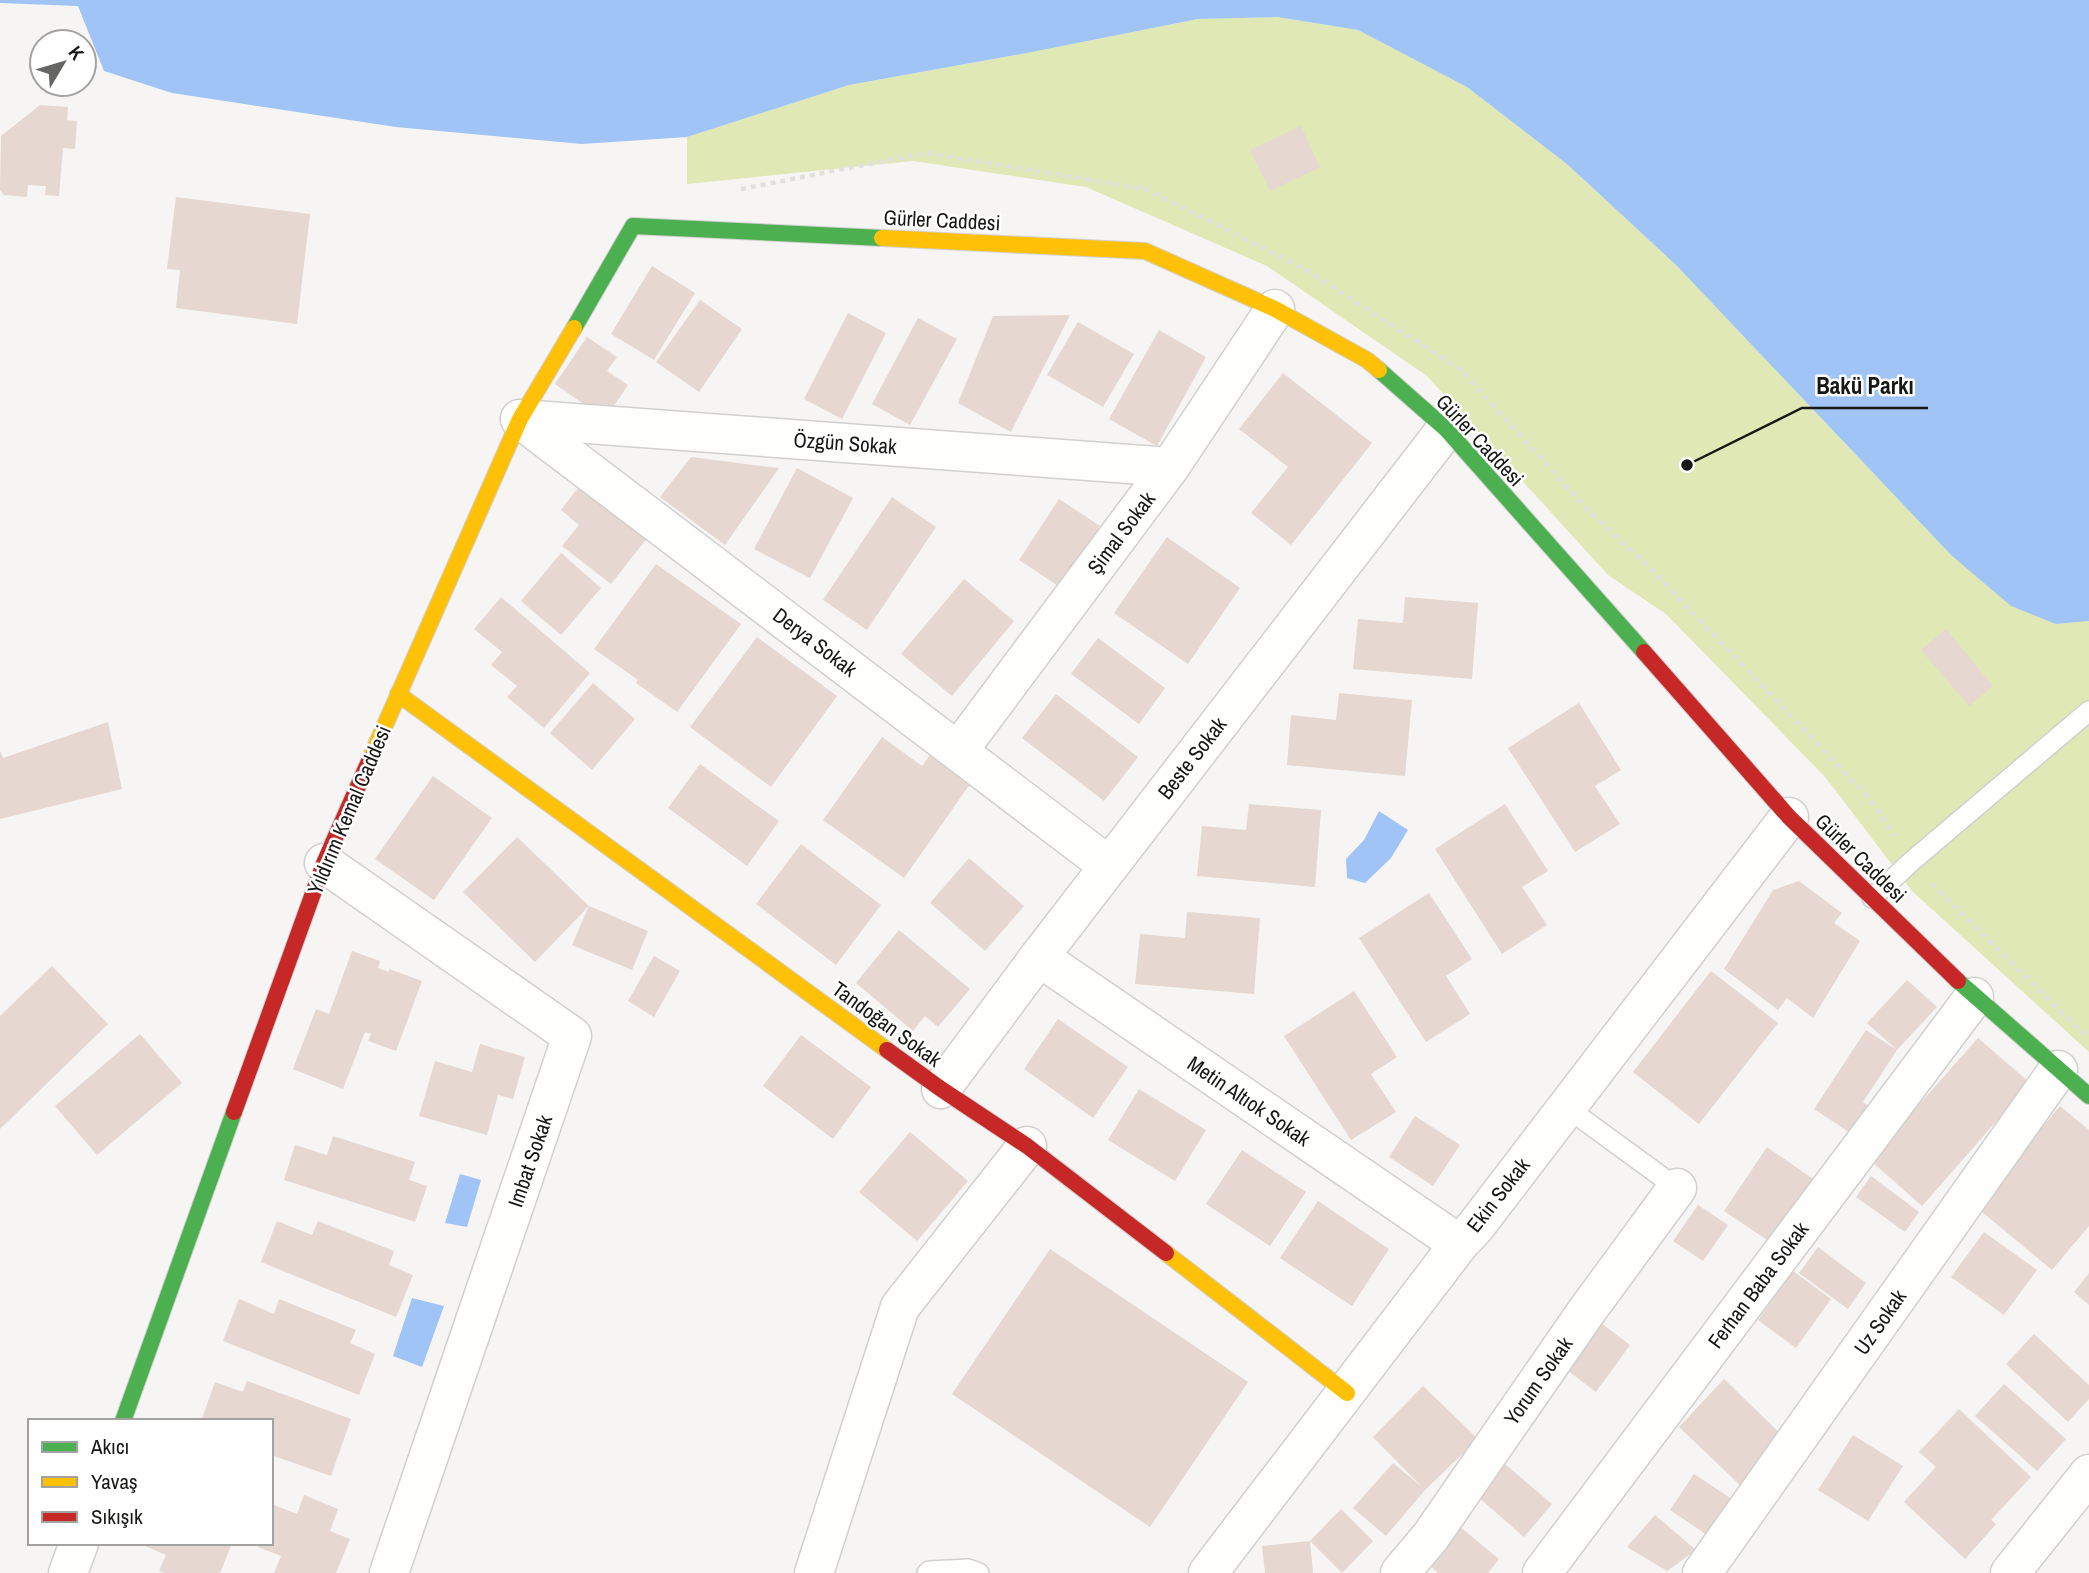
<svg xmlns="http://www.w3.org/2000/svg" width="2089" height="1573" font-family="'Archivo Narrow',sans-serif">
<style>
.green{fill:#e0e8b6}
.water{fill:#9fc4f5}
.building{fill:#e6d7d0}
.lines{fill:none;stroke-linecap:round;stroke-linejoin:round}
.lane-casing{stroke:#d1d0cf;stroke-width:22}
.street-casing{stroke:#d1d0cf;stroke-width:41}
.fast-casing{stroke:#d1d0cf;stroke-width:18}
.slow-casing{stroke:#d1d0cf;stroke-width:18}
.jam-casing{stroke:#d1d0cf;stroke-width:18}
.path{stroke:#e0e0df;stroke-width:4.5;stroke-dasharray:5 5;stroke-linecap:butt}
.lane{stroke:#fefefd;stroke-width:19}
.street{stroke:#fefefd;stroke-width:38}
.fast{stroke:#4caf50;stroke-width:16}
.slow{stroke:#ffc107;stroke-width:16}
.jam{stroke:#c62828;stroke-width:16}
.labels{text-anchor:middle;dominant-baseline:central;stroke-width:5;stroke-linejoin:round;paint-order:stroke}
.street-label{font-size:21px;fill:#171715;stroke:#fff}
.leader{fill:none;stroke:#171715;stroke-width:2.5}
.callout-dot{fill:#171715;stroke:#fff;stroke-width:2.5}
.callout-label{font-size:23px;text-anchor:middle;font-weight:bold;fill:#171715;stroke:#fff;stroke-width:5;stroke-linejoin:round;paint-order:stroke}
</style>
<rect width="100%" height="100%" fill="#f6f5f3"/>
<!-- green -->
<path class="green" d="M1277,17L1358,30L1467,87L1568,165L1677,266L1951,555L2056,624L2089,621V1052L1912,891L1826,778L1666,614L1608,575L1427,376L1267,266L1086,187L913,161L687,184V137L849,85L1032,52L1198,19Z"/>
<!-- water -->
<g class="water">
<path d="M0,0H2089V621L2056,624L2011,606L1951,555L1677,266L1568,165L1467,87L1358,30L1277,17L1198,19L1032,52L849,85L687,137L582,144L396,127L172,93L104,71L78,6L0,3Z"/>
<path d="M1379,811L1408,830L1391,858L1365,883L1347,878L1346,859L1364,840Z"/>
<path d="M460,1174L481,1180L467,1227L445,1223Z"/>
<path d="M412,1298L444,1306L422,1367L393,1356Z"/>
</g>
<!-- building -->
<g class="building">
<path d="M40,105L68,107L67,120L77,121L75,149L63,148L59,196L45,195L46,186L28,185L27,197L4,195L0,190L1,136Z"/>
<path d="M1301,126L1320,167L1270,191L1250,150Z"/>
<path d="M176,197L310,214L297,324L176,308L180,270L167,269Z"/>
<path d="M652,266L695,293L654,360L611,334Z"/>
<path d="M700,300L742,329L699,392L656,362Z"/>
<path d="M848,313L886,333L842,419L804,399Z"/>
<path d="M1070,315L1011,432L958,403L993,316Z"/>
<path d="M918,318L957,339L910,425L872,404Z"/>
<path d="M1078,322L1134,354L1103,407L1047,375Z"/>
<path d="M1159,330L1206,357L1157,446L1109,419Z"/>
<path d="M587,337L617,357L607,371L628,385L605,419L555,384Z"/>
<path d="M1283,373L1372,443L1291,545L1251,513L1288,467L1239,429Z"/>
<path d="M691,457L779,468L725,545L660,497Z"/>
<path d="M797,468L853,498L810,578L754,549Z"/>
<path d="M584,480L651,533L611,584L562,546L579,525L561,510Z"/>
<path d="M892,497L936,527L867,630L823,600Z"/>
<path d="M1059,499L1100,526L1060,587L1019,560Z"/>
<path d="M1167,537L1240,588L1188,664L1114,613Z"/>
<path d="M561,553L601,588L561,635L521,601Z"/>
<path d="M656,564L741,624L677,712L636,683L638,680L594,649Z"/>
<path d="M964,579L1014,621L952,696L901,654Z"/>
<path d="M501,597L590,673L544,728L507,697L517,686L491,665L502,652L474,629Z"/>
<path d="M1405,597L1478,603L1472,679L1353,669L1358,619L1403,623Z"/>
<path d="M1946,629L1993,686L1969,706L1921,650Z"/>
<path d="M757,637L837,696L771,787L690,727Z"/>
<path d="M1098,638L1165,688L1139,724L1071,674Z"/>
<path d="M593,683L635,719L592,770L550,733Z"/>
<path d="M1339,693L1412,700L1405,776L1287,765L1291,715L1336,720Z"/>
<path d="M1056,694L1138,757L1104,801L1022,738Z"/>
<path d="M1579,703L1621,770L1595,786L1620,824L1575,852L1508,748Z"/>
<path d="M108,722L122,789L0,819V751L3,758Z"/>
<path d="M882,737L922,766L935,748L975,777L904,878L823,820Z"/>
<path d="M700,764L779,821L747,866L668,808Z"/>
<path d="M433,776L492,818L434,900L375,859Z"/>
<path d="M1249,804L1321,810L1315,887L1197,876L1202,826L1246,830Z"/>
<path d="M1505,804L1548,871L1522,887L1547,925L1502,954L1435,849Z"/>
<path d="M517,837L589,906L535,962L463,892Z"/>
<path d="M801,844L881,905L836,965L756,904Z"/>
<path d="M969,858L1024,906L985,951L930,903Z"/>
<path d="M1799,881L1842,913L1834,923L1860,941L1813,1018L1787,998L1778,1010L1724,969L1773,890Z"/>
<path d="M1429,893L1472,959L1446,976L1470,1014L1426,1042L1359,938Z"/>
<path d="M589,906L648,931L632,970L572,945Z"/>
<path d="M1187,912L1260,918L1254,994L1135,984L1140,934L1185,938Z"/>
<path d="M899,930L970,989L938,1027L925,1016L913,1031L856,983Z"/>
<path d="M352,951L380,961L378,968L389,972V969L422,981L396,1051L368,1041L371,1034L365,1032L343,1089L293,1069L316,1009L329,1014Z"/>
<path d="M654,956L680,971L654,1017L628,1001Z"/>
<path d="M52,966L108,1024L0,1129V1016Z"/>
<path d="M1711,971L1778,1023L1699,1124L1633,1072Z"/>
<path d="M1907,980L1937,1007L1897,1050L1863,1102L1876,1111L1858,1138L1814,1109L1866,1030L1897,1050L1867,1023Z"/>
<path d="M1354,991L1397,1057L1371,1074L1396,1112L1351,1140L1284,1036Z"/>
<path d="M1058,1019L1128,1067L1093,1118L1024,1069Z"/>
<path d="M140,1034L182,1083L97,1155L55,1106Z"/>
<path d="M801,1035L871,1087L833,1139L763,1086Z"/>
<path d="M1978,1038L2030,1083L1922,1206L1870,1160Z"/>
<path d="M480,1044L525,1057L513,1099L498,1095L487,1135L419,1116L435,1061L472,1072Z"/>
<path d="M1139,1089L1206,1130L1175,1181L1108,1140Z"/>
<path d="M2060,1106L2089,1130V1226L2052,1270L1976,1207Z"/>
<path d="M1415,1116L1460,1145L1433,1186L1389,1157Z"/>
<path d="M910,1132L968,1181L917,1241L859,1192Z"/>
<path d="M333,1136L415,1162L409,1180L427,1186L415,1222L284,1180L295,1145L327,1155Z"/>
<path d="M1767,1147L1822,1185L1779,1248L1724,1211Z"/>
<path d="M1242,1150L1306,1192L1270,1246L1206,1204Z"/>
<path d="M1871,1176L1919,1212L1905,1232L1856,1197Z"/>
<path d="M1318,1201L1389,1249L1352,1306L1280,1258Z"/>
<path d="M1698,1205L1728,1225L1703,1261L1673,1241Z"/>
<path d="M277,1221L312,1235L318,1221L394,1251L389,1265L413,1275L396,1317L261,1262Z"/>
<path d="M1984,1232L2037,1270L2004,1315L1951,1277Z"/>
<path d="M1818,1247L1866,1283L1848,1309L1799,1273Z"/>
<path d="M1050,1249L1248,1382L1150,1527L952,1394Z"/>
<path d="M1793,1271L1831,1299L1796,1348L1758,1320Z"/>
<path d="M2089,1273V1305L2074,1292Z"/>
<path d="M239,1299L274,1314L279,1299L356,1330L350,1343L375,1354L359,1395L223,1341Z"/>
<path d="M1601,1323L1630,1345L1596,1392L1567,1370Z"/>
<path d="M2034,1334L2089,1385V1399L2068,1422L2006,1364Z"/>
<path d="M1724,1379L1787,1440L1742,1487L1679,1427Z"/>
<path d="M247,1381L351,1419L331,1476L271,1455V1421H201L215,1382L243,1392Z"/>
<path d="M2004,1384L2066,1439L2037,1471L1975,1416Z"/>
<path d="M1423,1386L1478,1439L1425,1490L1386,1536L1353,1508L1393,1463L1422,1487L1373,1437Z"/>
<path d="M1959,1409L2031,1477L1991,1520L1996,1524L1965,1559L1904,1502L1936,1467L1919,1452Z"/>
<path d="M1853,1435L1903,1466L1868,1521L1818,1490Z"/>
<path d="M1505,1464L1552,1504L1524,1537L1478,1497Z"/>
<path d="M1694,1474L1744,1507L1719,1543L1670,1510Z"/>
<path d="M304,1495L338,1509L330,1531L350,1539L336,1573H274L281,1556L258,1547L259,1543H271V1513L274,1505L297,1514Z"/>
<path d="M1341,1509L1373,1541L1342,1573L1310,1541Z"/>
<path d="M1655,1515L1696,1550L1667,1571L1627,1547Z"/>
<path d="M1460,1527L1499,1559L1488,1573H1438L1429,1565Z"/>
<path d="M1310,1541L1313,1573H1265L1262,1546Z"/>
<path d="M138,1543H232L220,1573H165L159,1571L166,1555Z"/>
</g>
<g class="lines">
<!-- lane casing -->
<g class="lane-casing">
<g id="lane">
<path d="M1872,898L1912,861L2089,711"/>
<path d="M1566,1107L1677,1188"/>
<path d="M927,1573L929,1571L968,1569L979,1573"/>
</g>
</g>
<!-- street casing -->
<g class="street-casing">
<g id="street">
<path d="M520,419L1109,866"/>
<path d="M520,419L1170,467"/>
<path d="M958,751L1170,467L1275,309"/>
<path d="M324,863L572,1036L389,1573"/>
<path d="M1039,957L1459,1244"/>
<path d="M941,1089L1039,957L1446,429"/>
<path d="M68,1573L79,1543"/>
<path d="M814,1573L900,1307L1027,1146"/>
<path d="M1208,1573L1459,1244L1475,1227L1789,817"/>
<path d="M1400,1573L1431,1536L1586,1312L1677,1188"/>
<path d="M1542,1573L1974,997"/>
<path d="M1702,1573L2058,1070"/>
<path d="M2010,1573L2089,1474"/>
</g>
</g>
<!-- fast casing -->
<g class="fast-casing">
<g id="fast">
<path d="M574,328L633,226L882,238"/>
<path d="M1379,370L1446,429L1644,652"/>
<path d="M1958,981L2089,1096"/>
<path d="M123,1421L234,1112"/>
</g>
</g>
<!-- slow casing -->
<g class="slow-casing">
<g id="slow">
<path d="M882,238L1145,251L1275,309L1367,360L1379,370"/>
<path d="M398,694L887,1050"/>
<path d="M370,759L520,419L574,328"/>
<path d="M1166,1253L1347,1393"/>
</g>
</g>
<!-- jam casing -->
<g class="jam-casing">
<g id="jam">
<path d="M1644,652L1789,817L1958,981"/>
<path d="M887,1050L941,1089L1027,1146L1166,1253"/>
<path d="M234,1112L324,863L370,759"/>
</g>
</g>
<!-- path -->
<g class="path">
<path d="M741,189L926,153L1146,189L1308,271L1461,370L1588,510L1653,571L1869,798L1895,836"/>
<path d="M1932,884L2065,1016L2089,1037"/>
</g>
<!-- lane -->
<use href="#lane" class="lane"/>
<!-- street -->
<use href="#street" class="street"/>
<!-- fast -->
<use href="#fast" class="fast"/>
<!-- slow -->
<use href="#slow" class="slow"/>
<!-- jam -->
<use href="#jam" class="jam"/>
</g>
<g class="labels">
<!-- street labels -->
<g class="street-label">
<text transform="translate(942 220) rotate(3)">Gürler Caddesi</text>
<text transform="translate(1480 440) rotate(47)">Gürler Caddesi</text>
<text transform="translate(845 443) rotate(4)">Özgün Sokak</text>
<text transform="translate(1121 533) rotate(-53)">Şimal Sokak</text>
<text transform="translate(815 642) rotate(37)">Derya Sokak</text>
<text transform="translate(1192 758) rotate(-52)">Beste Sokak</text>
<text transform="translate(349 810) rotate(-67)">Yıldırım Kemal Caddesi</text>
<text transform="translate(1861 858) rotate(44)">Gürler Caddesi</text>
<text transform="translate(887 1024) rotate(36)">Tandoğan Sokak</text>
<text transform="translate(1249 1101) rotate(34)">Metin Altıok Sokak</text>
<text transform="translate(530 1161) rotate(-71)">Imbat Sokak</text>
<text transform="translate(1498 1195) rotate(-52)">Ekin Sokak</text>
<text transform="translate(1758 1285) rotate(-53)">Ferhan Baba Sokak</text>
<text transform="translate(1880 1322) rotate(-55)">Uz Sokak</text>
<text transform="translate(1538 1381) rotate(-55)">Yorum Sokak</text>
</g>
</g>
<!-- callouts -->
<path class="leader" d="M1687 465L1802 408H1928"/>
<circle class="callout-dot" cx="1687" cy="465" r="7"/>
<g class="callout-label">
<text x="1865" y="394">Bakü Parkı</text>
</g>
<!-- legend -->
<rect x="28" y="1419" width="245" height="126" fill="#ffffff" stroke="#a2a2a1" stroke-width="2"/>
<rect x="42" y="1442" width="35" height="10" fill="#4caf50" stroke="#a2a2a1" stroke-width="2"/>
<text x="91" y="1454" font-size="21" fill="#171715">Akıcı</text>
<rect x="42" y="1477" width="35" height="10" fill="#ffc107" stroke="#a2a2a1" stroke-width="2"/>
<text x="91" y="1489" font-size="21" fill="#171715">Yavaş</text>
<rect x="42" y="1512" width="35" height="10" fill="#c62828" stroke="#a2a2a1" stroke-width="2"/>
<text x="91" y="1524" font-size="21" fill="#171715">Sıkışık</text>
<!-- north arrow -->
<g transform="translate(63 63) rotate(52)"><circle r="33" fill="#ffffff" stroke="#a2a2a1" stroke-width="2"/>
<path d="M0-5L12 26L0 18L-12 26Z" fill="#656563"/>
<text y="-10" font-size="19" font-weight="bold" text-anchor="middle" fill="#171715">K</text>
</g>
</svg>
